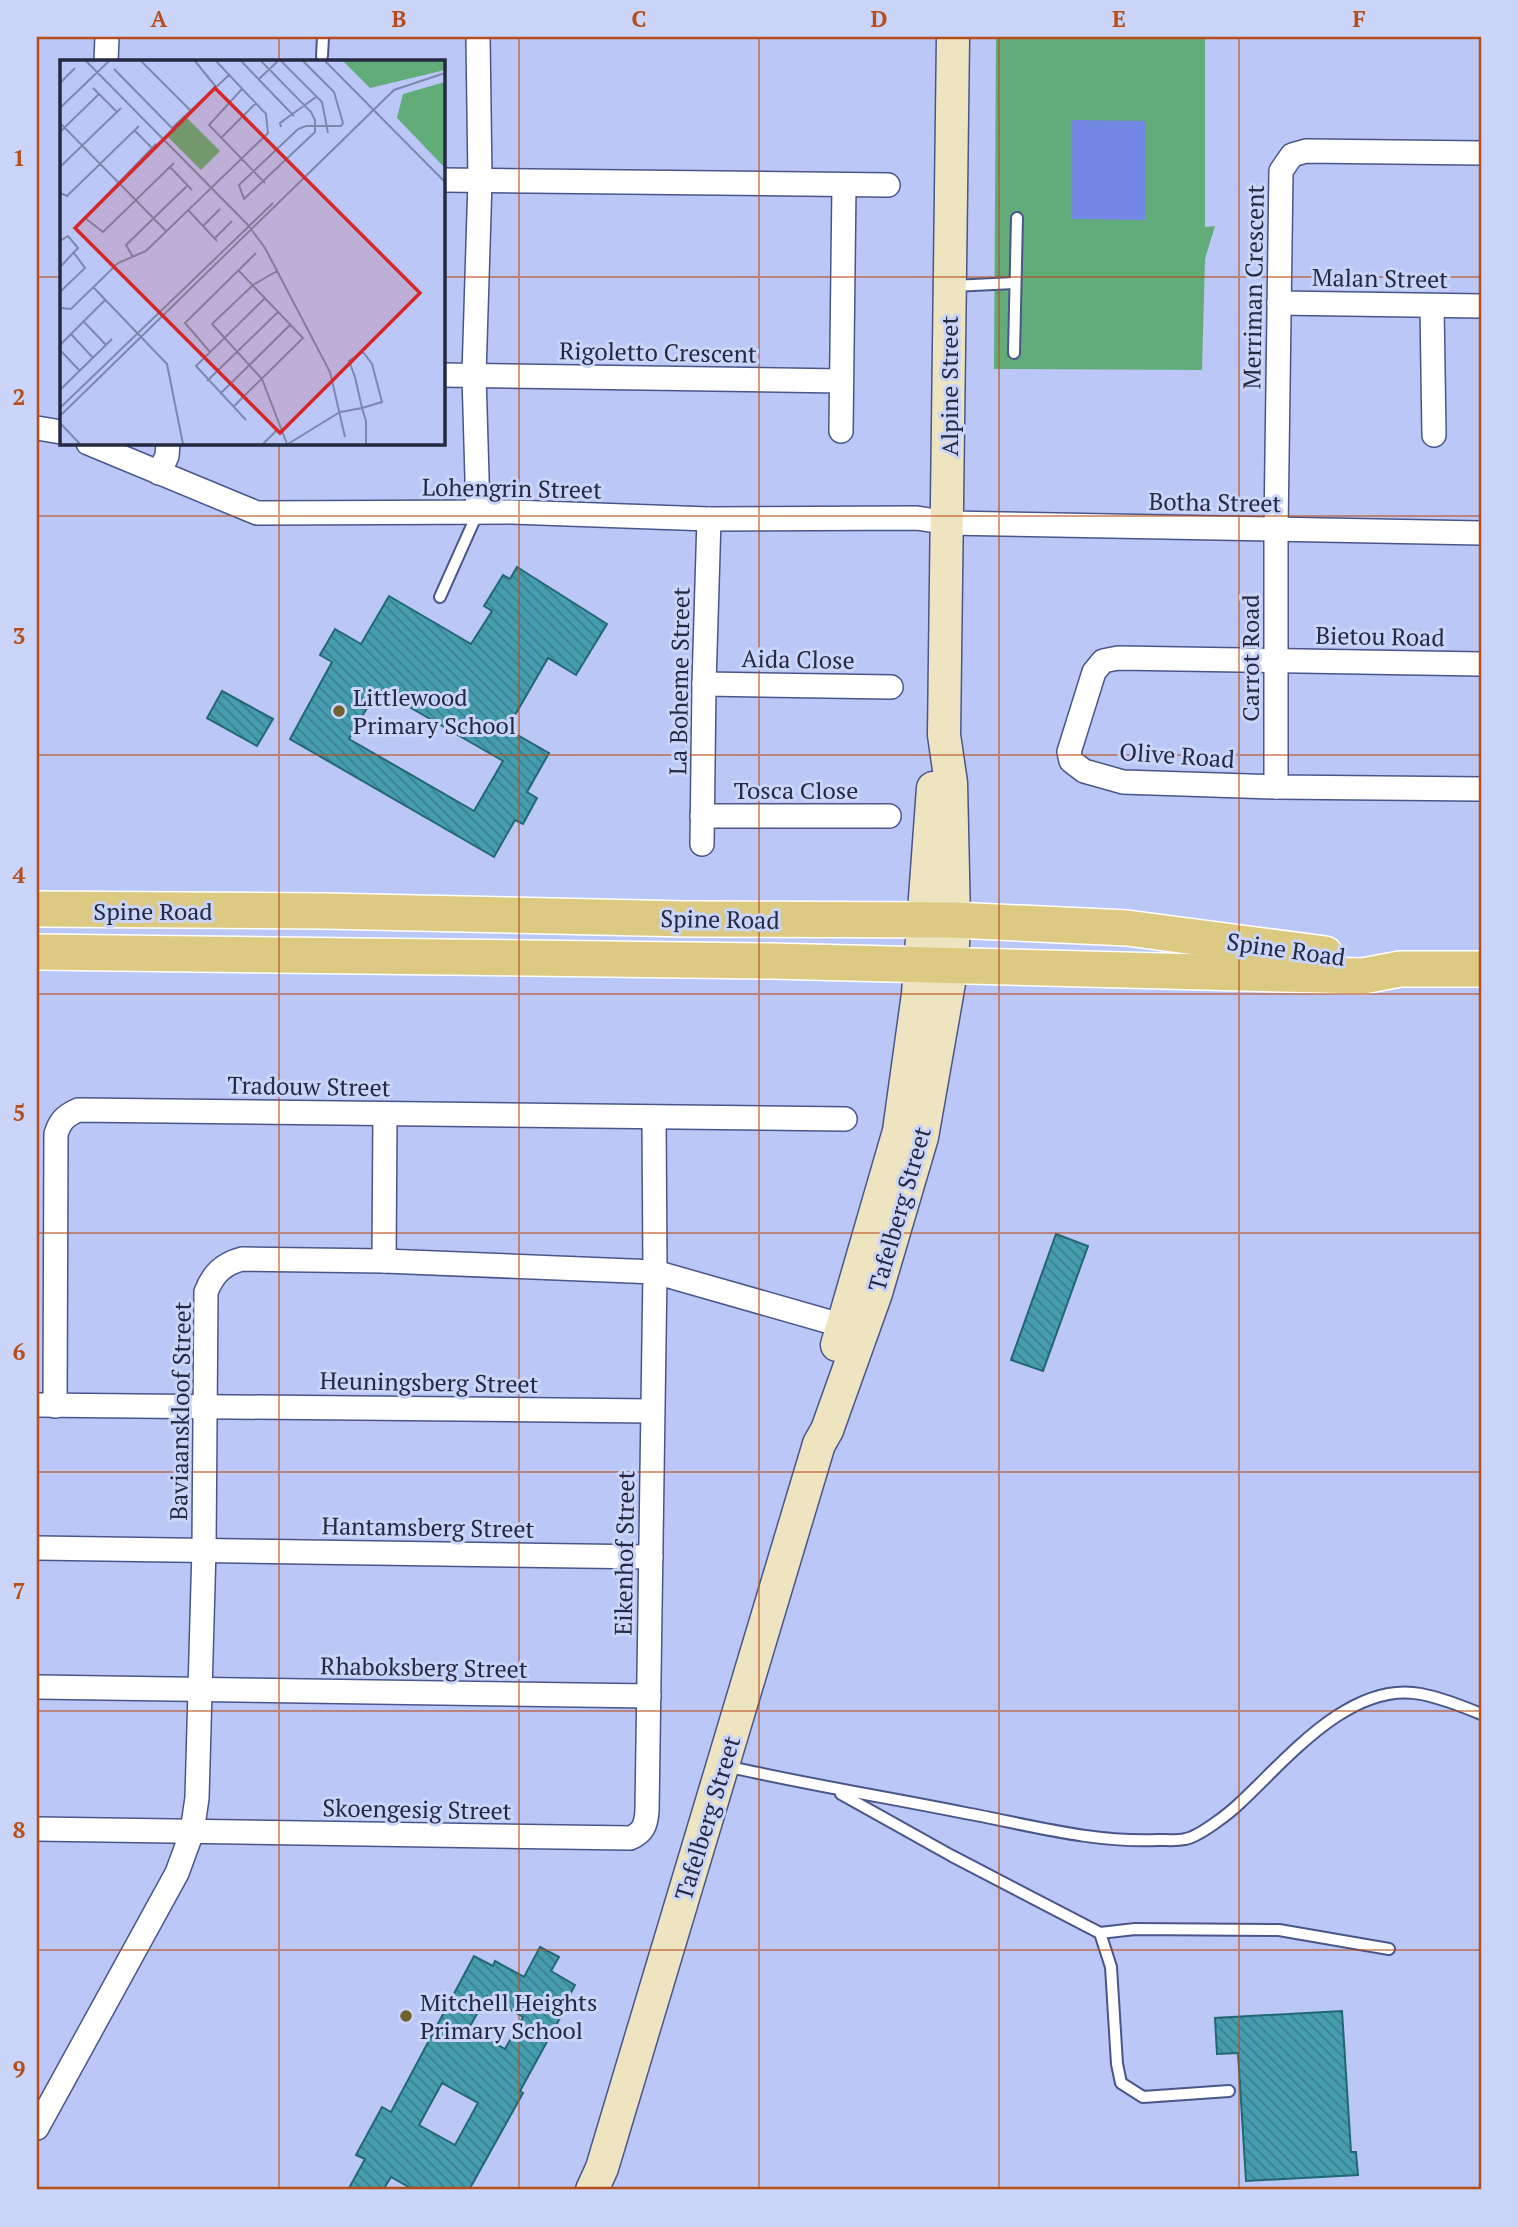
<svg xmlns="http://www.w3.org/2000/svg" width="1518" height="2227" font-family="'PT Serif',serif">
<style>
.park{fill:#62ac7a}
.water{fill:#7387e5}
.building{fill:url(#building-back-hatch);stroke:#236774;stroke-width:2;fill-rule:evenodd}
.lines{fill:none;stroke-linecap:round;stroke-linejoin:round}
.lane-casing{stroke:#4a568a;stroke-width:14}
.street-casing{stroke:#4a568a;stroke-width:26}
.secondary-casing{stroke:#4a568a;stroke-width:35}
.primary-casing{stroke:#fff;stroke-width:38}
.lane{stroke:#fff;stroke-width:10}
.street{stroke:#fff;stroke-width:23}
.secondary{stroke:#eee5c0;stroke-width:32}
.primary{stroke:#ddca82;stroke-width:35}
.grid{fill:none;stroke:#b74d1a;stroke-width:2;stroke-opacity:0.55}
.poi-dot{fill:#70612f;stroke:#cad5f9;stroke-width:2.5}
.labels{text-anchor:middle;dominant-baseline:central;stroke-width:6;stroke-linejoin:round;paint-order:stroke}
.street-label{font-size:24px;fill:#252a42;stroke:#cad5f9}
.poi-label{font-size:24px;fill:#252a42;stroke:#cad5f9;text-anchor:start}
.inset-road{fill:none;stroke:#7e88af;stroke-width:2}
.view{fill:#d62828;fill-opacity:0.15;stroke:#d62828;stroke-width:3.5}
.inset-edge{fill:none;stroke:#252a42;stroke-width:3.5}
.neatline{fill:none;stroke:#b74d1a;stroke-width:2.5}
.grid-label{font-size:23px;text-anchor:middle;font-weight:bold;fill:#b74d1a}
</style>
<defs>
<pattern id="building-back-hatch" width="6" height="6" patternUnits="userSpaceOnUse" patternTransform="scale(1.75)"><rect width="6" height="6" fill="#469dae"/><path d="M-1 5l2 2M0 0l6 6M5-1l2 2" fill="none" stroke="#3a808f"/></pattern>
</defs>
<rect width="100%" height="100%" fill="#bac7f7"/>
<!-- park -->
<path class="park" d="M996,37H1205V227L1215,226L1205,259L1202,370L994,369Z"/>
<!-- water -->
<path class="water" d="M1071,120L1146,121L1145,220L1071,219Z"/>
<!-- building -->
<g class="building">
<path d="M517,567L607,624L576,675L548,658L507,729L549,753L527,792L537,798L523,824L515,820L494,857L290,739L332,662L320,655L335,629L361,644L389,596L471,644L492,611L484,606L503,575L510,579ZM378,689L503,761L474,811L349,739Z"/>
<path d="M222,691L273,719L257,746L207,718Z"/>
<path d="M1056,1234L1088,1246L1043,1371L1011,1360Z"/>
<path d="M540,1947L559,1957L551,1971L575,1985L564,2005L566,2007L520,2091L523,2093L469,2190H414L391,2177L383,2190H348L365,2159L356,2155L382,2107L391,2112L474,1956L493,1966L495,1961L524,1977ZM487,1996L523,2017L505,2049L469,2028ZM442,2083L478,2103L455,2145L419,2125Z"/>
<path d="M1342,2011L1351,2152H1356L1358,2175L1246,2181L1238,2053L1217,2054L1215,2018Z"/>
</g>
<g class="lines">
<!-- lane casing -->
<g class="lane-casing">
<g id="lane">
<path d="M322,56L323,37"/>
<path d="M953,286L1014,283"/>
<path d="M1014,353L1017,218"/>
<path d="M440,597L478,512"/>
<path d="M726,1766C805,1784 885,1797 965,1813C1030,1825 1092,1843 1159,1840C1167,1840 1177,1841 1185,1839C1199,1837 1231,1812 1242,1801C1287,1759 1351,1680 1421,1694C1441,1698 1462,1706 1481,1714"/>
<path d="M841,1794L952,1856L1100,1933L1111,1967L1117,2064L1121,2083L1143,2097L1229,2091"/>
<path d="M1100,1933L1135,1929L1279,1930L1389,1949"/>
</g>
</g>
<!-- street casing -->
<g class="street-casing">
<g id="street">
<path d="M106,61L107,37"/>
<path d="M443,180L888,185"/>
<path d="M1279,303L1481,306"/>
<path d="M1432,306L1434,435"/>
<path d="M443,375L841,381"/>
<path d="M37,428L61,432"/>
<path d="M841,431L844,185"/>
<path d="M88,443L257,513L512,512L709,519L917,518L948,523L1481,533"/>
<path d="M159,473L167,456L168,443"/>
<path d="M478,512L474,375L480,181L478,37"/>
<path d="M1481,664L1118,658L1103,661L1094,672L1069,752L1071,761L1084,771L1123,782L1276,787L1481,789"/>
<path d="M704,684L891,687"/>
<path d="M1276,787V529L1281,171L1292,155L1306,151L1481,153"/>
<path d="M702,816H889"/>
<path d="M702,844L704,684L709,519"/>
<path d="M384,1261L385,1114"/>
<path d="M37,1405L652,1411"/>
<path d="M55,1406L56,1134C60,1121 65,1116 78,1110L845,1119"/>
<path d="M37,1548L651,1557"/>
<path d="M37,1687L649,1696"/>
<path d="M37,1829L630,1838C643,1833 646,1825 647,1811L655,1272L654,1117"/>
<path d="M37,2128L177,1873L192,1832L197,1798L204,1549L206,1292C213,1274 223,1264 242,1259L384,1261L655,1272L858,1330"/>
</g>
</g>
<!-- secondary casing -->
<g class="secondary-casing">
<g id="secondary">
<path d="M837,1345L899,1131L918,994L933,788"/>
<path d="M592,2190L602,2168L819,1444L827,1430L876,1293L922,1137L952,966L954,920L951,783L944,735L953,37"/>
</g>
</g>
<!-- primary casing -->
<g class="primary-casing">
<g id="primary">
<path d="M37,909L324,911L687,919L954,920L1127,928L1325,954"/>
<path d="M37,952L771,961L1363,976L1400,969H1481"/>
</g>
</g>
<!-- lane -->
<use href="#lane" class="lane"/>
<!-- street -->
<use href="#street" class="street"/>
<!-- secondary -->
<use href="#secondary" class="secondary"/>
<!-- primary -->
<use href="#primary" class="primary"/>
</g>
<!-- grid -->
<path class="grid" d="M279,37V61M519,37V2190M759,37V2190M999,37V2190M1239,37V2190M37,277H61M443,277H1481M279,443V2190M37,516H1481M37,755H1481M37,994H1481M37,1233H1481M37,1472H1481M37,1711H1481M37,1950H1481"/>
<!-- markers -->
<g class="poi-dot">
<circle cx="339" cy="711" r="7"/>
<circle cx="406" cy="2016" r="7"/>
</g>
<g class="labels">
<!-- street labels -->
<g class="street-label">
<text transform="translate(1380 278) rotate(1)">Malan Street</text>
<text transform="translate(1253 287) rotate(-89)">Merriman Crescent</text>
<text transform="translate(658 352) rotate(1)">Rigoletto Crescent</text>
<text transform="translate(949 386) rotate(-90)">Alpine Street</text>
<text transform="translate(512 488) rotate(1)">Lohengrin Street</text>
<text transform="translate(1215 502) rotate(1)">Botha Street</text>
<text transform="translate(1380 636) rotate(1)">Bietou Road</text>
<text transform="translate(1250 658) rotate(-90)">Carrot Road</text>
<text transform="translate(798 659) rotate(1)">Aida Close</text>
<text transform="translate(679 681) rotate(-89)">La Boheme Street</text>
<text transform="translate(1177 755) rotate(4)">Olive Road</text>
<text x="796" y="790">Tosca Close</text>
<text x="153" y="911">Spine Road</text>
<text transform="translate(720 919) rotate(1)">Spine Road</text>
<text transform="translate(1286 949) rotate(8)">Spine Road</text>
<text transform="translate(309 1086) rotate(1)">Tradouw Street</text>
<text transform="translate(899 1209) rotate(-74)">Tafelberg Street</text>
<text transform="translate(429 1382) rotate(1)">Heuningsberg Street</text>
<text transform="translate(180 1411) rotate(-89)">Baviaanskloof Street</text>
<text transform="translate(428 1527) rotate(1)">Hantamsberg Street</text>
<text transform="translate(624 1553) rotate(-89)">Eikenhof Street</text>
<text transform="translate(424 1667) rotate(1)">Rhaboksberg Street</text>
<text transform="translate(417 1809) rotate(1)">Skoengesig Street</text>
<text transform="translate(707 1818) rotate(-73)">Tafelberg Street</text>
</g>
<!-- poi labels -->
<g class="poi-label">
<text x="353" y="697">Littlewood<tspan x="353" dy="28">Primary School</tspan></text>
<text x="420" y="2002">Mitchell Heights<tspan x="420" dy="28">Primary School</tspan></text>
</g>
</g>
<!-- overview -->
<g transform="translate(60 60)">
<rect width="385" height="385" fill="#bac7f7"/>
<path d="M283,1H385V10L310,28ZM385,22V108L337,58L343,34Z" fill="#62ac7a"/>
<path d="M127,58L160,91L141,110L108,77Z" fill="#62ac7a"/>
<path class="inset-road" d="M26,1L188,165L205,188L270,312L285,377M81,1L131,51M135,1L156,27M181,1L234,56M201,1L251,52L255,60V72L184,139L179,125L238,69L246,66H281L283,63L274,32L243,1M221,1L262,42L268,73M265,1L385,122M54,9L112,68L169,15M199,19L218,1M0,23L15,8M33,28L57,52M182,29L149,65L205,123M0,48L49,1M0,63L106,171M221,67L220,63L256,37M75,71L92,88M0,72L39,34M161,78L196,43M96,84L25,158L43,172L114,103M0,107L61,48M110,107L132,130M0,133L7,136L79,66M128,150L157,181M143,166L160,149M155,178L172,161M0,181L8,176L18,188L0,207M73,197L66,185L128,125M217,211L193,225L152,264L202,319L227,384M34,228L107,304L123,384M0,232L25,208L14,193M0,248L11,249L58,203L86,191L208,73L206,54L156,1M24,262L46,285M11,274L33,298M0,285L45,240M0,290L20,311M150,292L125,263L196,193M147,321L219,251M0,330L52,279M160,334L231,264M173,347L243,278L178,210M0,348L213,143M0,356L334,30L385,13M186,360L136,306L205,238M0,363L20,384M203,384L218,369M228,384L280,352L286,351L302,348L322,342L312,304L303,292L289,301L295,317L302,348L306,361V384"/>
<path class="view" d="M155,28L360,233L220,373L15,168Z"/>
<rect width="385" height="385" class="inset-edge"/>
</g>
<!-- border -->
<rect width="1518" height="2227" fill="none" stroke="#cad5f9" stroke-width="77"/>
<rect x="38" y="38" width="1442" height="2150" class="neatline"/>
<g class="grid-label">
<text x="159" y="27">A</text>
<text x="399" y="27">B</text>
<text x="639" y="27">C</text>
<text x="879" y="27">D</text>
<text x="1119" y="27">E</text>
<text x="1359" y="27">F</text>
<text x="19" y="166">1</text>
<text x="19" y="405">2</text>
<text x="19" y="644">3</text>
<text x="19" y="883">4</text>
<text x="19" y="1121">5</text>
<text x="19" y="1360">6</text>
<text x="19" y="1599">7</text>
<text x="19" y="1838">8</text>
<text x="19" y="2077">9</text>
</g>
</svg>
